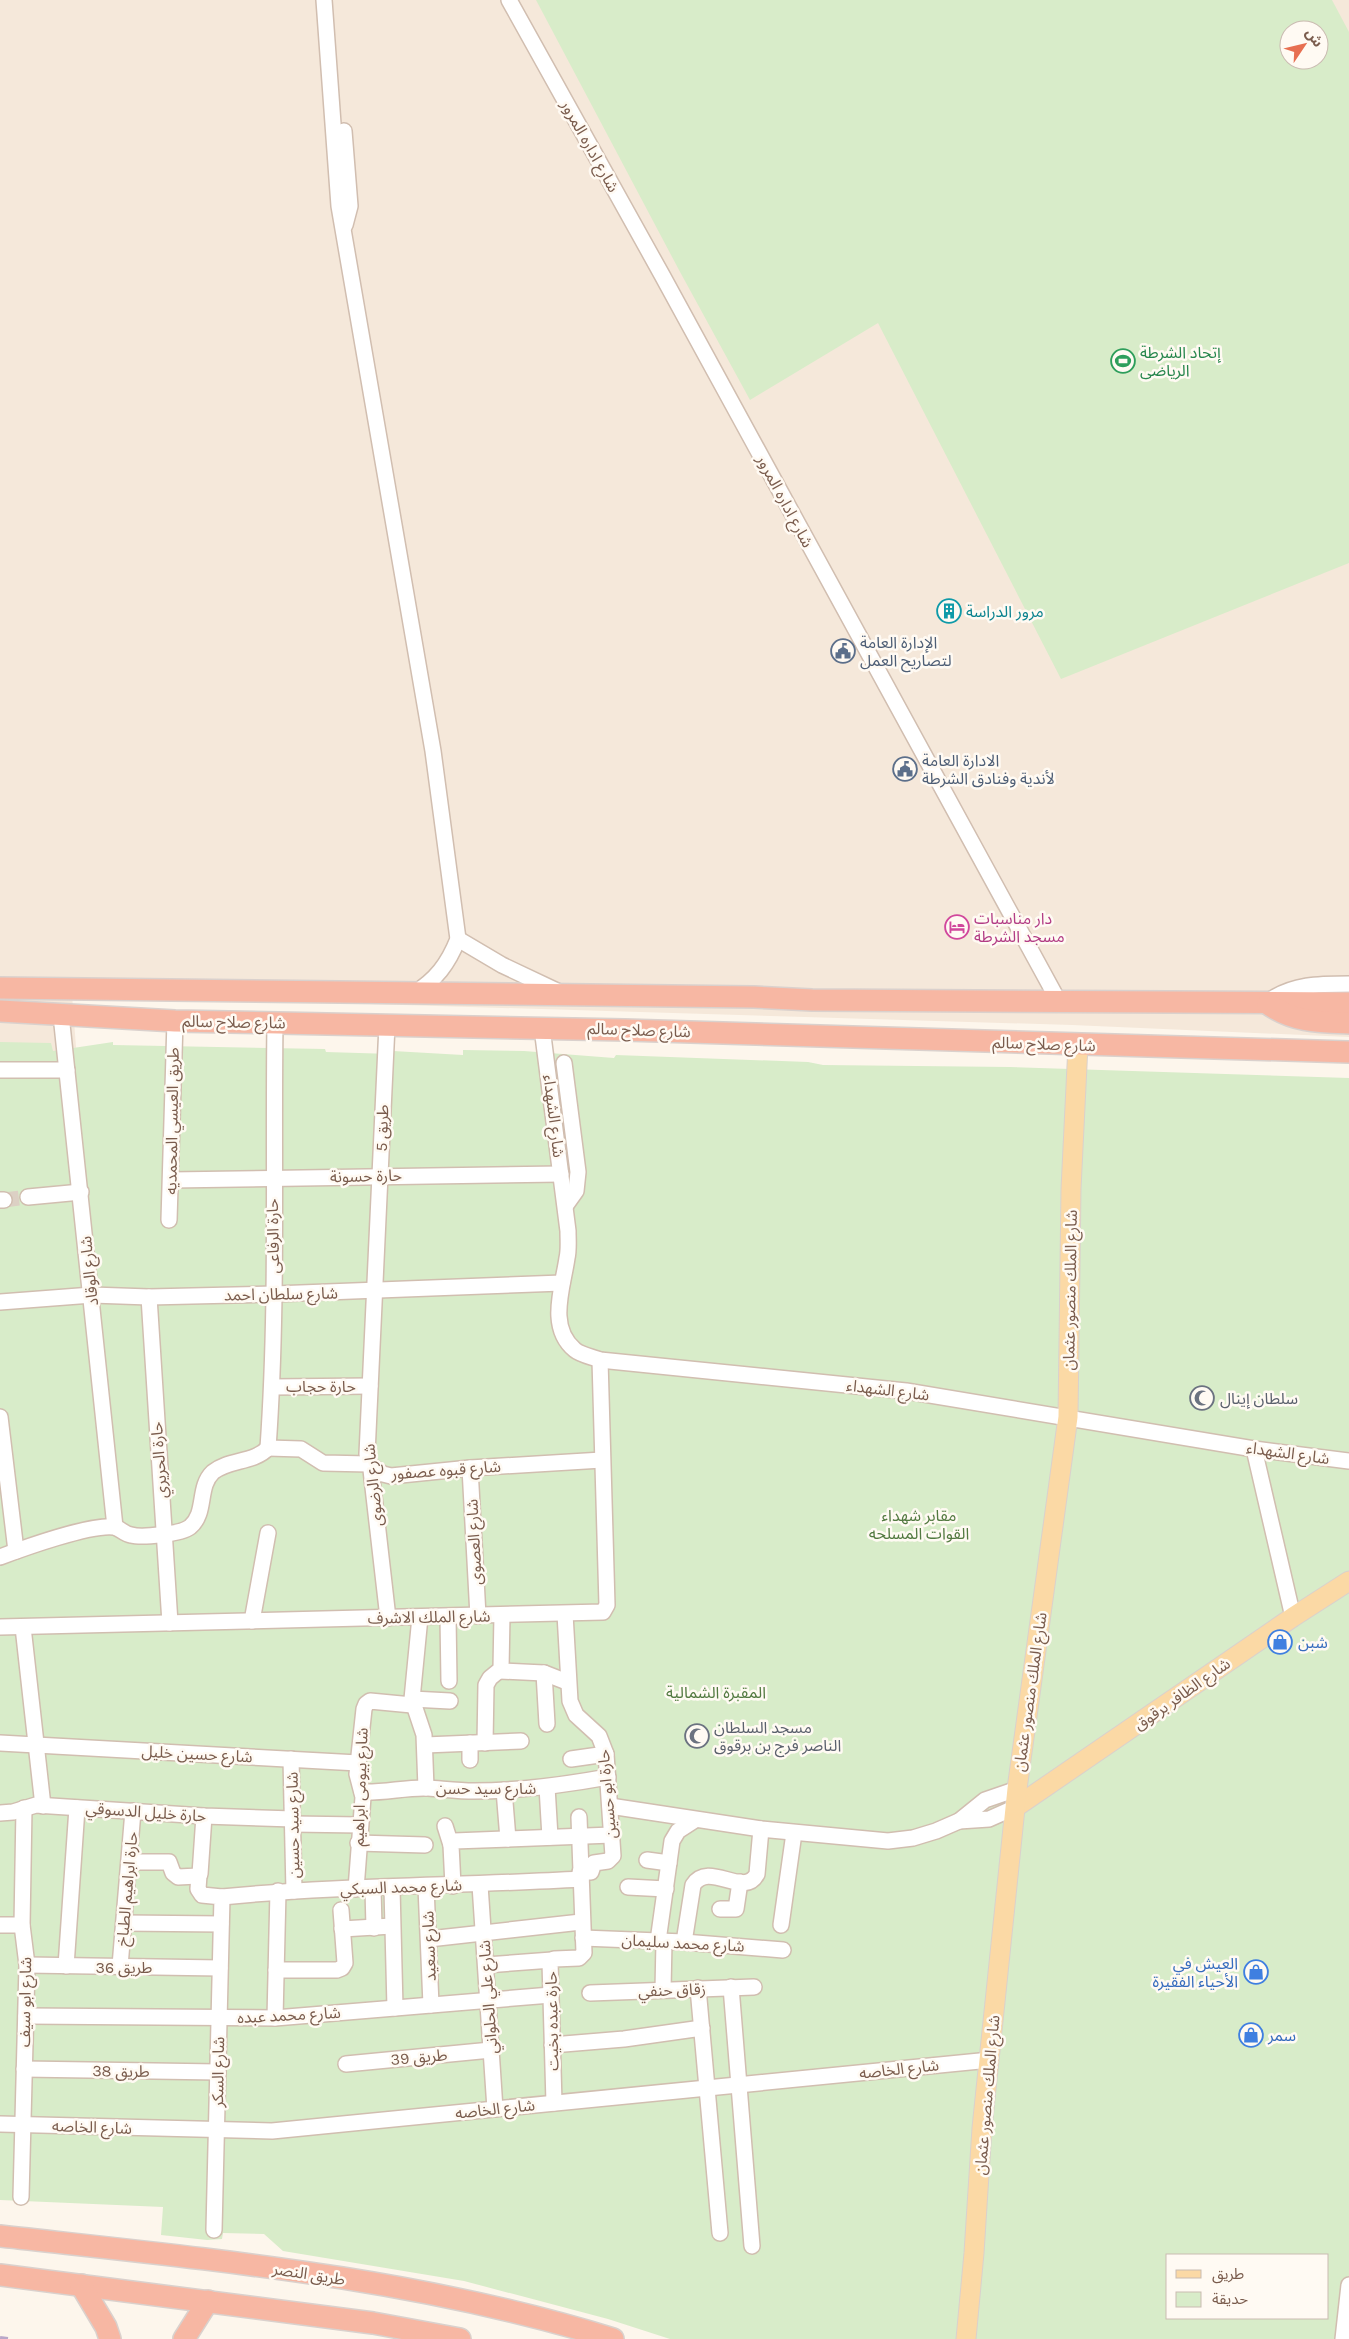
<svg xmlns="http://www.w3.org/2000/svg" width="1349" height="2339" font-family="Karla,'Noto Sans Arabic',sans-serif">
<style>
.residential{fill:#f5e8da;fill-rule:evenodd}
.green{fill:#d8ecc9;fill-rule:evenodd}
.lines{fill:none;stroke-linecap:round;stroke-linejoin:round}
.minor-tunnel{stroke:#dcd0c4;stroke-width:15;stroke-dasharray:15 8;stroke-linecap:butt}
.minor-casing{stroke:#d1beb0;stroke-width:18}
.major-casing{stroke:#dad1cd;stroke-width:21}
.highway-casing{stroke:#dad1cd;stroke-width:24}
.minor{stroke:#fff;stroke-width:15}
.major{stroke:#fbd9a5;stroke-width:19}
.highway{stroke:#f7b7a3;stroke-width:21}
.rail{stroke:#b9a8c9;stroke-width:4;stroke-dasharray:8 5;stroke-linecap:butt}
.labels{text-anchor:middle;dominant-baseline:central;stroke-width:5;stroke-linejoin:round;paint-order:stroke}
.street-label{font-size:16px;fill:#7a5c4d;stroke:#fffaf3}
.leisure-label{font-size:16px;fill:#27864d;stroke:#fffaf3;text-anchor:start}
.culture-label{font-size:16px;fill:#0d838f;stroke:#fffaf3;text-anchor:start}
.service-label{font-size:16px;fill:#4e5e75;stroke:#fffaf3;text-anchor:start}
.hotel-label{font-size:16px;fill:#b23c85;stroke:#fffaf3;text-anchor:start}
.worship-label{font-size:16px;fill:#5b616d;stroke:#fffaf3;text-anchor:start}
.park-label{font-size:16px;fill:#537a41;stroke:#fffaf3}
.shop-label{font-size:16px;fill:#366cbe;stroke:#fffaf3;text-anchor:start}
</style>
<rect width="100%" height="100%" fill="#fdf6ec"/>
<!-- residential -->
<path class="residential" d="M0,0H1349V1037L1072,1025L72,995L95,1293L0,1552ZM1289,30H1319V60H1289Z"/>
<!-- green -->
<g class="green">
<path d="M536,0H1332L1349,32V563L1061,679L878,323L750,400L679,270ZM1289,30H1319V60H1289Z"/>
<path d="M0,1042L51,1043L53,1051L113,1042V1045L325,1049L326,1052L392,1054L393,1051L463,1055V1050L524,1051L614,1058L616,1055L808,1062L823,1065L1010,1067L1349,1078V2339H670L608,2319L464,2281L283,2251L264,2234L223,2233L222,2239L207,2240L161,2235L163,2207L0,2200ZM1168,2255H1328V2318H1168Z"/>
</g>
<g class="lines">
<!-- minor-tunnel -->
<path class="minor-tunnel" d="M4,1200L28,1197"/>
<!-- minor casing -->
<g class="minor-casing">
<g id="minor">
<path d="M324,0L339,206L433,751L458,939C448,964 436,980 413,994"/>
<path d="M509,0L662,275L1059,1002"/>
<path d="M344,131L350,206L345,225"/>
<path d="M458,939L502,965L559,992"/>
<path d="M1267,1002C1293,984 1319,984 1349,984"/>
<path d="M61,1015L115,1527"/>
<path d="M387,1025L367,1454L371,1470L388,1618"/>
<path d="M542,1028L568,1231C568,1240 569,1250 567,1258C563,1287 547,1327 575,1350C581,1355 593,1357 600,1360L906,1391L1254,1449L1349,1461"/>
<path d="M564,1063L578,1172L576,1191L566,1205"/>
<path d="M0,1070H67"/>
<path d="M171,1180L561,1174"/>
<path d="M28,1197L81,1192"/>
<path d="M0,1200H4"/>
<path d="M169,1220L175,1021"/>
<path d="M149,1297L170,1623"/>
<path d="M0,1302L92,1295L149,1297L274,1294L562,1283"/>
<path d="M273,1387L370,1386"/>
<path d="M0,1417L16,1551"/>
<path d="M268,1448C278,1307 273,1165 275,1023"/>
<path d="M268,1448L301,1449L323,1463L369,1464L383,1474L391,1476L470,1468L602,1460"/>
<path d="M1254,1449L1293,1617"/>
<path d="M470,1468L478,1616"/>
<path d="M0,1557C24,1548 91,1524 114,1527C120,1528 124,1534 131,1535C142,1538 181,1534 190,1527C207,1513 197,1487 213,1472C229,1459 254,1463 268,1448"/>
<path d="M565,1614L570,1701L576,1715L599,1736L606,1754L613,1856L608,1861L594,1863L591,1872H580"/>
<path d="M420,1617L412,1699L424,1735L426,1788"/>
<path d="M448,1617L449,1681"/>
<path d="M252,1621L268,1533"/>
<path d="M0,1627L603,1612L607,1605L600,1360"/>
<path d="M23,1627L43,1806"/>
<path d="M500,1671L544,1673L567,1682"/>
<path d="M544,1673L547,1724"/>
<path d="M412,1699L450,1701"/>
<path d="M0,1743L358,1763"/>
<path d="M485,1743L486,1685L490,1678L501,1669L502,1615"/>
<path d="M425,1745L521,1741"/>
<path d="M291,1759L294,1891"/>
<path d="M571,1759L606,1754"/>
<path d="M470,1760V1743"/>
<path d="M547,1787L550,1837"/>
<path d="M504,1790L508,1839"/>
<path d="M362,1792C385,1793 406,1787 428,1788C443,1789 459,1791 474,1791C520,1791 564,1785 608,1777"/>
<path d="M610,1806L761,1829L888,1841L913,1838L936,1831L959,1821L985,1800L1017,1789"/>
<path d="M0,1813L13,1812L36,1805L204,1816L293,1819"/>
<path d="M959,1821L989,1819L1016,1807"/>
<path d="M293,1824L360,1825"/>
<path d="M445,1826L451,1845"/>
<path d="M358,1843L425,1845"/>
<path d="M647,1860L669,1863"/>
<path d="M129,1862H169L173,1873L178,1877L198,1876L200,1874L204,1816"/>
<path d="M199,1875L198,1889L202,1895L222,1897L214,2230"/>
<path d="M480,1885L495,2109"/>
<path d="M453,1886L451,1845L454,1841L612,1835"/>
<path d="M426,1887L431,2005"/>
<path d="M628,1887L666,1889"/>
<path d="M373,1888L374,1928"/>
<path d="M392,1888L395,2008"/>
<path d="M356,1889L363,1797L357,1774L364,1709L366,1704L370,1701L412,1705"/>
<path d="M222,1897C341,1885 461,1886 581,1879"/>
<path d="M720,1909H736L740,1882"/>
<path d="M124,1923L221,1924"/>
<path d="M0,1925H22"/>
<path d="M781,1925L794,1833"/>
<path d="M342,1929L392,1926"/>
<path d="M583,1938L684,1942L783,1950"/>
<path d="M429,1939L581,1922"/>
<path d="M658,1941L672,1841L678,1831L695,1820"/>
<path d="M684,1942L693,1885C709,1860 744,1899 757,1874L761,1829"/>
<path d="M27,1965L220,1968"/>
<path d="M486,1965L552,1960"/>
<path d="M66,1966L77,1808"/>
<path d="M120,1966L133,1811"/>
<path d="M276,1970H337L342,1968L345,1963L341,1910"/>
<path d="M731,1987L752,2246"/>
<path d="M698,1988L720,2233"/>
<path d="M663,1990L664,1941"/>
<path d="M590,1993L754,1987"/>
<path d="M26,2016L275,2018L551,1995"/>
<path d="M275,2018L278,1891"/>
<path d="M552,2045L624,2039L702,2028"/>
<path d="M346,2064L491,2050"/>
<path d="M24,2069L218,2072"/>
<path d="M554,2103L550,1962L554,1959L579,1958L584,1953L579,1817"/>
<path d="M0,2124L272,2131L990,2060"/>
<path d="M21,2197L27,1965L22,1925L24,1808"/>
<path d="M1343,2339L1349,2285"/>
</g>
</g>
<!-- major casing -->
<g class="major-casing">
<g id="major">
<path d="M1016,1807L1293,1617L1349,1581"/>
<path d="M966,2339L974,2253L982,2128L1017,1789L1068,1417L1071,1189L1078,1045"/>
</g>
</g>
<!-- highway casing -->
<g class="highway-casing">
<g id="highway">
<path d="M0,988L754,997L812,1000L1349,1003"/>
<path d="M1268,1004C1293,1022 1319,1022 1349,1023"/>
<path d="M0,1011L175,1021L625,1030L1349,1052"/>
<path d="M0,2236C205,2259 414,2277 613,2339"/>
<path d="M0,2275L373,2323L460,2339"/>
<path d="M81,2285L106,2327L110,2339"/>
<path d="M184,2339L208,2301"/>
</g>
</g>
<!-- minor -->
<use href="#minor" class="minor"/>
<!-- major -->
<use href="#major" class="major"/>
<!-- highway -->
<use href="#highway" class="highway"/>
<!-- rail -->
<path class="rail" d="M0,2338L8,2339"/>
</g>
<!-- icons -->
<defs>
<g id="stadium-ring" transform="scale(1.25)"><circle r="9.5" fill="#fffaf3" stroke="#2e9e5b" stroke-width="1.5"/><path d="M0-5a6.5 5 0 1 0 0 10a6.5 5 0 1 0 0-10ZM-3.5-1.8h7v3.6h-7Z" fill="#2e9e5b"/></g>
<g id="building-ring" transform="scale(1.25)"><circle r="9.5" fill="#fffaf3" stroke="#0f9aa8" stroke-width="1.5"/><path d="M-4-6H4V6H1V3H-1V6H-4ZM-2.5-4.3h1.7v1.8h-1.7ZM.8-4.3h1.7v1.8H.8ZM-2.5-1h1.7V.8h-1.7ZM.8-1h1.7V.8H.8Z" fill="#0f9aa8"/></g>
<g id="civic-ring" transform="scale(1.25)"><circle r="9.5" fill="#fffaf3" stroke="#5c6f8a" stroke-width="1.5"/><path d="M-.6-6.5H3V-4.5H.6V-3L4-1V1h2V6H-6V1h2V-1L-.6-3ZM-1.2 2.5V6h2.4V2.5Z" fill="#5c6f8a"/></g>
<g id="hotel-ring" transform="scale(1.25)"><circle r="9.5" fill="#fffaf3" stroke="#d1479c" stroke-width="1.5"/><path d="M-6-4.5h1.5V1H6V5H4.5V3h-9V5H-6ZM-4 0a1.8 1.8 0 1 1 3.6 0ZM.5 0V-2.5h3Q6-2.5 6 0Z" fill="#d1479c"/></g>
<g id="mosque-ring" transform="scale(1.25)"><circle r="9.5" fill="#fffaf3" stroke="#6b7280" stroke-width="1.5"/><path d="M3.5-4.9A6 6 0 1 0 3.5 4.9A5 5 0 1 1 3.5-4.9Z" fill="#6b7280"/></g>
<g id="shop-ring" transform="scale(1.25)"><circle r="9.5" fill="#fffaf3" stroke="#3f7fe0" stroke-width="1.5"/><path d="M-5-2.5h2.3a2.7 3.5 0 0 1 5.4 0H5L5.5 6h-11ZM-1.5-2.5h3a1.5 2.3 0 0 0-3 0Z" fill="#3f7fe0"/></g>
</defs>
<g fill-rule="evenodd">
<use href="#stadium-ring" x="1123" y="361"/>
<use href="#building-ring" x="949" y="611"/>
<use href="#civic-ring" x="843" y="651"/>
<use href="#civic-ring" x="905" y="769"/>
<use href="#hotel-ring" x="957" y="927"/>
<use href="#mosque-ring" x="1202" y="1398"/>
<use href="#shop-ring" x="1280" y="1642"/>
<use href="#mosque-ring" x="697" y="1736"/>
<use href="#shop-ring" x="1256" y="1972"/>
<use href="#shop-ring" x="1251" y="2035"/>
</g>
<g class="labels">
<!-- street labels -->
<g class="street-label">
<text transform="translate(590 146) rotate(61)">شارع اداره المرور</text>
<text transform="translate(785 501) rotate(62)">شارع اداره المرور</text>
<text transform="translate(234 1022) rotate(1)">شارع صلاح سالم</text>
<text transform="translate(639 1030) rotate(2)">شارع صلاح سالم</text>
<text transform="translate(1044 1044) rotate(2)">شارع صلاح سالم</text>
<text transform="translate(554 1116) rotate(83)">شارع الشهداء</text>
<text transform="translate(172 1121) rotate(-89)">طريق العيسي المحمديه</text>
<text transform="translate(382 1128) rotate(-88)">طريق 5</text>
<text transform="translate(366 1176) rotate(-1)">حارة حسونة</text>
<text transform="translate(273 1236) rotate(-91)">حارة الرفاعى</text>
<text transform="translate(89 1271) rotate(-96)">شارع الوقاد</text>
<text transform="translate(1070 1290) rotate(-89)">شارع الملك منصور عثمان</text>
<text transform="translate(281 1294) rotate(-1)">شارع سلطان احمد</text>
<text x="321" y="1386">حارة حجاب</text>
<text transform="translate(888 1390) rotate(7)">شارع الشهداء</text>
<text transform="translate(1288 1453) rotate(8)">شارع الشهداء</text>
<text transform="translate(159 1460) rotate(-94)">حارة الحريري</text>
<text transform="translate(446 1470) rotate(-4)">شارع قبوه عصفور</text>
<text transform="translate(373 1485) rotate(-96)">شارع الرضوى</text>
<text transform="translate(474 1542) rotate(-93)">شارع العصوى</text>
<text transform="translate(429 1617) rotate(-1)">شارع الملك الاشرف</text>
<text transform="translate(1030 1692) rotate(-82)">شارع الملك منصور عثمان</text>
<text transform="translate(1182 1694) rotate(-35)">شارع الظافر برقوق</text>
<text transform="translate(197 1754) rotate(3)">شارع حسين خليل</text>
<text transform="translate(360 1787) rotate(-88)">شارع بيومى ابراهيم</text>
<text x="486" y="1788">شارع سيد حسن</text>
<text transform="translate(607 1794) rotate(-95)">حارة ابو حسين</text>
<text transform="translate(146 1812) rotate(4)">حارة خليل الدسوقي</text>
<text transform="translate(293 1825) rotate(-91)">شارع سيد حسين</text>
<text transform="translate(401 1887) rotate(-2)">شارع محمد السبكي</text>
<text transform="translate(127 1889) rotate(-85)">حارة ابراهيم الطباخ</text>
<text transform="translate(683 1943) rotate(3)">شارع محمد سليمان</text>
<text transform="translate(429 1946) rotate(-92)">شارع سعيد</text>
<text x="124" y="1967">طريق 36</text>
<text transform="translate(672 1990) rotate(-2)">زقاق حنفي</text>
<text transform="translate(488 1997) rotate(-94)">شارع علي الحلواني</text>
<text transform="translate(25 2002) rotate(-89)">شارع ابو سيف</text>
<text transform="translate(289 2015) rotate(-3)">شارع محمد عبده</text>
<text transform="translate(552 2021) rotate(-91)">حارة عبده بخيت</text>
<text transform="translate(419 2057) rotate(-5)">طريق 39</text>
<text transform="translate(899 2069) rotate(-6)">شارع الخاصه</text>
<text transform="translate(121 2071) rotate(1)">طريق 38</text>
<text transform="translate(218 2072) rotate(-89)">شارع السكر</text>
<text transform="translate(987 2095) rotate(-85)">شارع الملك منصور عثمان</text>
<text transform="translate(495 2109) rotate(-6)">شارع الخاصه</text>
<text transform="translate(92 2127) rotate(2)">شارع الخاصه</text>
<text transform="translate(309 2274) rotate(9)">طريق النصر</text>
</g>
<!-- leisure labels -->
<g class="leisure-label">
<text x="1140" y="352">إتحاد الشرطة<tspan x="1140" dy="18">الرياضى</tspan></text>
</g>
<!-- culture labels -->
<g class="culture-label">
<text x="966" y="611">مرور الدراسة</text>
</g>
<!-- service labels -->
<g class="service-label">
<text x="860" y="642">الإدارة العامة<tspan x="860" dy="18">لتصاريح العمل</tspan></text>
<text x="922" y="760">الادارة العامة<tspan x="922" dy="18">لأندية وفنادق الشرطة</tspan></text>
</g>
<!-- hotel labels -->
<g class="hotel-label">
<text x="974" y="918">دار مناسبات<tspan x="974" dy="18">مسجد الشرطة</tspan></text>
</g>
<!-- worship labels -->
<g class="worship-label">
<text x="1220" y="1398">سلطان إينال</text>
<text x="714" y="1727">مسجد السلطان<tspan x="714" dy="18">الناصر فرج بن برقوق</tspan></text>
</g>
<!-- park labels -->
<g class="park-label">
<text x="919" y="1515">مقابر شهداء<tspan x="919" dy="18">القوات المسلحه</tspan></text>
<text x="716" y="1692">المقبرة الشمالية</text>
</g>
<!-- shop labels -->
<g class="shop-label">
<text x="1298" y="1642">شبن</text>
<text x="1238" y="1963" text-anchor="end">العيش في<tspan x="1238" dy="18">الأحياء الفقيرة</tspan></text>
<text x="1268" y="2035">سمر</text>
</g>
</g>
<!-- legend -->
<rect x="1166" y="2254" width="162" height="65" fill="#fffaf3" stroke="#cabbb1"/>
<rect x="1176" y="2270" width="25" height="8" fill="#fbd9a5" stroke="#cabbb1"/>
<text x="1212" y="2279" font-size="15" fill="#7a5c4d">طريق</text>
<rect x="1176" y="2292" width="25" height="15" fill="#d8ecc9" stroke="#cabbb1"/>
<text x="1212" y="2304" font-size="15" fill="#7a5c4d">حديقة</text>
<!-- north arrow -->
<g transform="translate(1304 45) rotate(55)"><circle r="24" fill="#fffaf3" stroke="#cabbb1"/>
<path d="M0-4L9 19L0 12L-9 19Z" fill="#e76f51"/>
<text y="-8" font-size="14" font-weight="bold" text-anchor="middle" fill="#7a5c4d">ش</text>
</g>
</svg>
